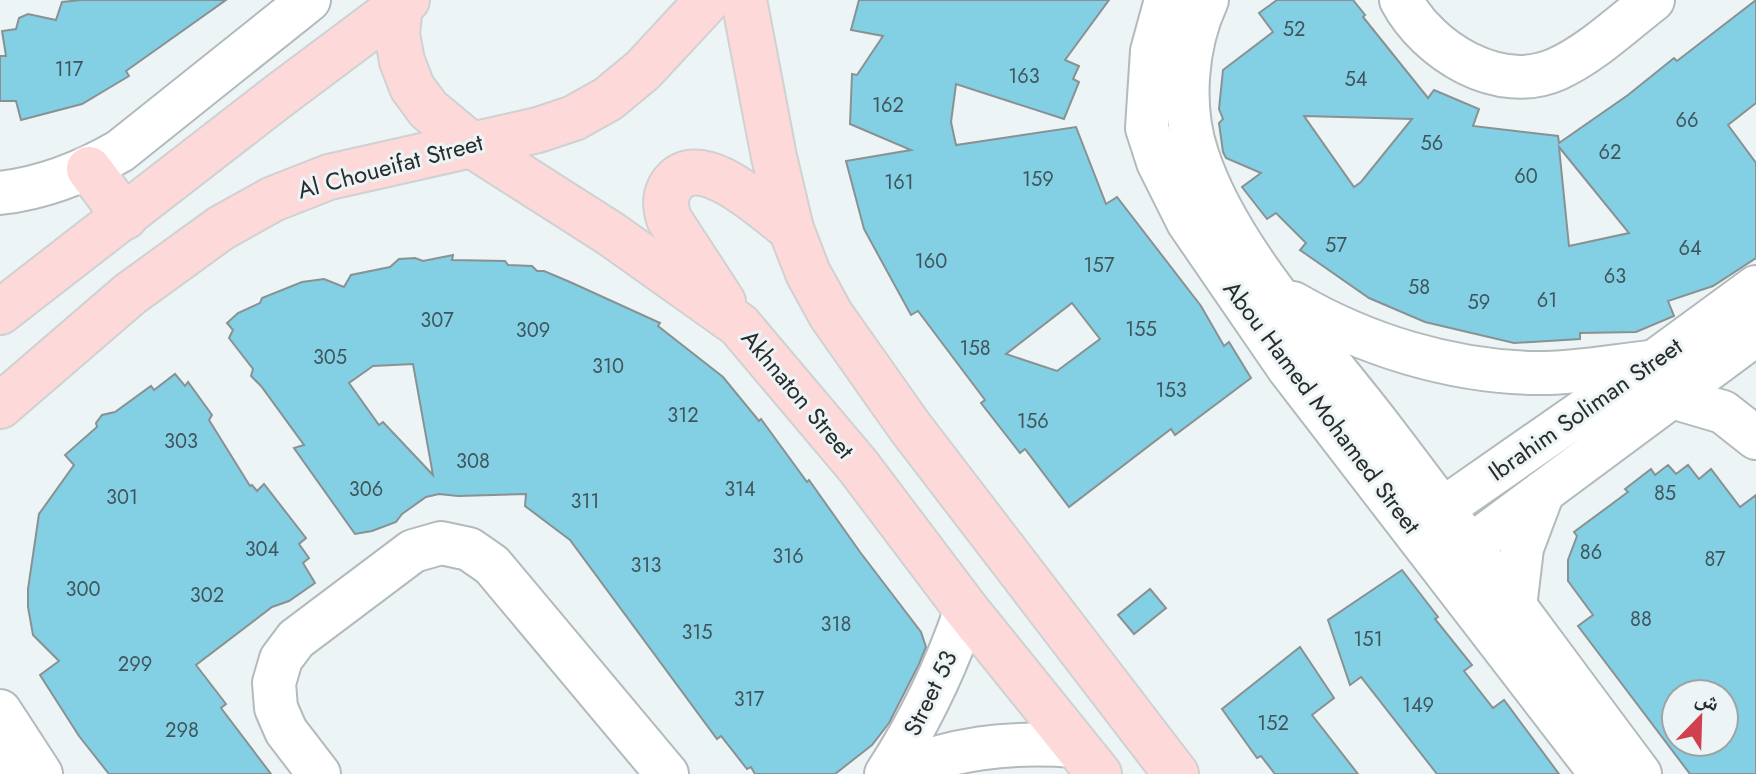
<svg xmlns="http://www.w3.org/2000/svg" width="1756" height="774" font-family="Jost,'Noto Naskh Arabic',sans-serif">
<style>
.building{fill:#83d0e5;stroke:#899193;stroke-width:2;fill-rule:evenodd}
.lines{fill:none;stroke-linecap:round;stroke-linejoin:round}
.minor-casing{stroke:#b2babc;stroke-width:46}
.major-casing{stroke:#d0d1d1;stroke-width:48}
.minor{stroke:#fff;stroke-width:42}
.major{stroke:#fdd9d9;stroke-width:44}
.labels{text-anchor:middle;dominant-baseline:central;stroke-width:6;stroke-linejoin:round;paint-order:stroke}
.number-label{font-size:20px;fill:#40555b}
.street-label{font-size:24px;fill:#292c2d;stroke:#ecf4f6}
</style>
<rect width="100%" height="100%" fill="#ecf4f6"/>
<!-- building -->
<g class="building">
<path d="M81,0H226L126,71L129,76L82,104L21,120L16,101H0V56H6L2,31L16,29L19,18L28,14L56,20L62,2Z"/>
<path d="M859,0H1109L1065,60L1079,66L1073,79L1079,82L1064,119L956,84L951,122L956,145L1076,127L1106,204L1117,197L1201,306L1224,346L1229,342L1251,378L1175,435L1171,429L1069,507L1025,449L1020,453L981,403L985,400L918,311L911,315L864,229L846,161L911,150L850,124L852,74L857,75L883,36L851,30ZM1072,303L1100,339L1057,371L1006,354Z"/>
<path d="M1277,0H1353L1365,15L1363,17L1428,98L1434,90L1479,109L1473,126L1558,136L1559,143L1628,95L1674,58L1677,61L1756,0V103L1728,125L1756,163V258L1713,286L1668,301L1674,316L1636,332L1580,333V339L1514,343L1425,322L1369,298L1300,250L1306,243L1276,213L1267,219L1242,187L1261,173L1226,158L1223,152L1219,123L1223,119L1219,109L1223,70L1273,32L1259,13ZM1304,116L1412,119L1361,182L1354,187ZM1559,147L1629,233L1569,246Z"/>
<path d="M453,255L452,260L505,261L508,265L532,266L537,271H544L570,282L660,323L658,326L723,377L759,421L761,419L807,482L809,480L860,552L921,632L926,647L919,664L889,723L872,745L835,774H755L751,767L747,769L721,736L717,739L570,540L525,506L526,494L458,496L439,494L426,497L402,514L396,522L372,531L355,534L294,448L304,445L261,386L251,376L253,369L229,338L233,330L227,323L238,313L260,303L262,298L302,282L324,279L344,287L351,275L390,267L399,259L415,258L423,261ZM413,364L433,475L383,422L379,425L349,383L373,366Z"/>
<path d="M175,374L185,386L188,382L212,415L209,420L250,486L252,485L257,491L264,484L306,538L299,544L309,558L303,563L315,583L289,601L272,607L196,665L226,704L221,708L271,774H109L79,736L40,675L59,661L33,635L28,607V589L39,514L74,465L65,455L97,427L96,423L102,415L115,412L151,386L154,390Z"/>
<path d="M1668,465L1676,474L1688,465L1699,479L1711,469L1740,507L1756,495V774H1690L1578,626L1593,615L1568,581V560L1577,536L1574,532L1628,492L1625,489L1651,469L1655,475ZM1676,694H1724V742H1676Z"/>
<path d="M1402,570L1438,617L1435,619L1472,665L1464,671L1493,708L1504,700L1559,774H1437L1361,677L1350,685L1328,620Z"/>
<path d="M1150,589L1166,608L1134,634L1118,615Z"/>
<path d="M1300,647L1334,698L1312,715L1358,774H1275L1261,756L1257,758L1222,709Z"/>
</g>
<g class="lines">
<!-- minor casing -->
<g class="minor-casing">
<g id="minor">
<path d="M1166,0L1152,51L1147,128L1158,162L1188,222L1289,369L1601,774"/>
<path d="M1207,0C1186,45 1181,106 1197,154C1226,247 1319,347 1379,425C1467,540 1553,658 1640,774"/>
<path d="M1401,0C1428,51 1499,95 1557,69C1592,53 1623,23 1653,0"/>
<path d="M0,193C44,188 82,173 120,151L309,0"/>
<path d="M1293,303C1365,345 1450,371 1533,373C1571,374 1612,366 1650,362"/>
<path d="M1672,397L1723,412L1756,438"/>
<path d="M1421,524L1655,361L1756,287"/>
<path d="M1446,564L1756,334"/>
<path d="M1515,607L1522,548L1543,492"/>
<path d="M0,711L41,774"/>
<path d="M0,771L2,774"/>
<path d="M319,774L286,731L276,708L274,683L281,659L296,639L413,551L441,543L469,549L492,565L667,774"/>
<path d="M886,774C920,722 946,668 966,609"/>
<path d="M891,774C951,748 1009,741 1075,746"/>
</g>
</g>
<!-- major casing -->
<g class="major-casing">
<g id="major">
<path d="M744,0L774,157L791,229L808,273L831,315L910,427L1176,774"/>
<path d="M400,6L397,34L402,61L412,87L428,109L470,144L611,234L739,325L858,466L966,609L1099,774"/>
<path d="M89,169L125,217"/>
<path d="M723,302L669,219C665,206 664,195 673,183C701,148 765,210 791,229"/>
<path d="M0,312L276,98L407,0"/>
<path d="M0,406L130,294L221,228L273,199L329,177L538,130L574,118L608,99L643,70L708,0"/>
</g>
</g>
<!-- minor -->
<use href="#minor" class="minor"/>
<!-- major -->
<use href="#major" class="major"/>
</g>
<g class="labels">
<!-- number labels -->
<g class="number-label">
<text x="1294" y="29">52</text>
<text x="69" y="69">117</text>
<text x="1024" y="76">163</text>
<text x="1356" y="79">54</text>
<text x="888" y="105">162</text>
<text x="1687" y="120">66</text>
<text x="1432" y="143">56</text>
<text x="1610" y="152">62</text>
<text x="1526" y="176">60</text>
<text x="1038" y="179">159</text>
<text x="899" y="182">161</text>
<text x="1336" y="245">57</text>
<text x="1690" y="248">64</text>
<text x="931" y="261">160</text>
<text x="1099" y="265">157</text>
<text x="1615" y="276">63</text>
<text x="1419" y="287">58</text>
<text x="1547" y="300">61</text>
<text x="1479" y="302">59</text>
<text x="437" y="320">307</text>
<text x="1141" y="329">155</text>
<text x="533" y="330">309</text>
<text x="975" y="348">158</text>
<text x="330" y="357">305</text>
<text x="608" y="366">310</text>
<text x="1171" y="390">153</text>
<text x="683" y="415">312</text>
<text x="1033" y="421">156</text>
<text x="181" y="441">303</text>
<text x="473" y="461">308</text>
<text x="366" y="489">306</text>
<text x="740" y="489">314</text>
<text x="1665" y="493">85</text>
<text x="122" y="497">301</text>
<text x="585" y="501">311</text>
<text x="262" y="549">304</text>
<text x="1591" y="552">86</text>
<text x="788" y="556">316</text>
<text x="1715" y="559">87</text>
<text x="646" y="565">313</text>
<text x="83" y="589">300</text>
<text x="207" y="595">302</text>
<text x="1641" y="619">88</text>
<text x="836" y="624">318</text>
<text x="697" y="632">315</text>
<text x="1368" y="639">151</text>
<text x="135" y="664">299</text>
<text x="749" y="699">317</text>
<text x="1418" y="705">149</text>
<text x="1273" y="723">152</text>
<text x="182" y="730">298</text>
</g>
<!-- street labels -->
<g class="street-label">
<text transform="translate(390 166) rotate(-15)">Al Choueifat Street</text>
<text transform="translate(798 394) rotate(50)">Akhnaton Street</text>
<text transform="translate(1322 407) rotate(53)">Abou Hamed Mohamed Street</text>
<text transform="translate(1585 409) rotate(-35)">Ibrahim Soliman Street</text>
<text transform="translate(930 693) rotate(-64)">Street 53</text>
</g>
</g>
<!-- north arrow -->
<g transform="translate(1700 718) rotate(23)"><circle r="38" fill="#ecf4f6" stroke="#9ea4a6" stroke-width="2"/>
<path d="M0-6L14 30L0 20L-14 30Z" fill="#d1404f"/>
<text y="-12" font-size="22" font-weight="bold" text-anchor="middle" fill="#292c2d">ش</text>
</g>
</svg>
